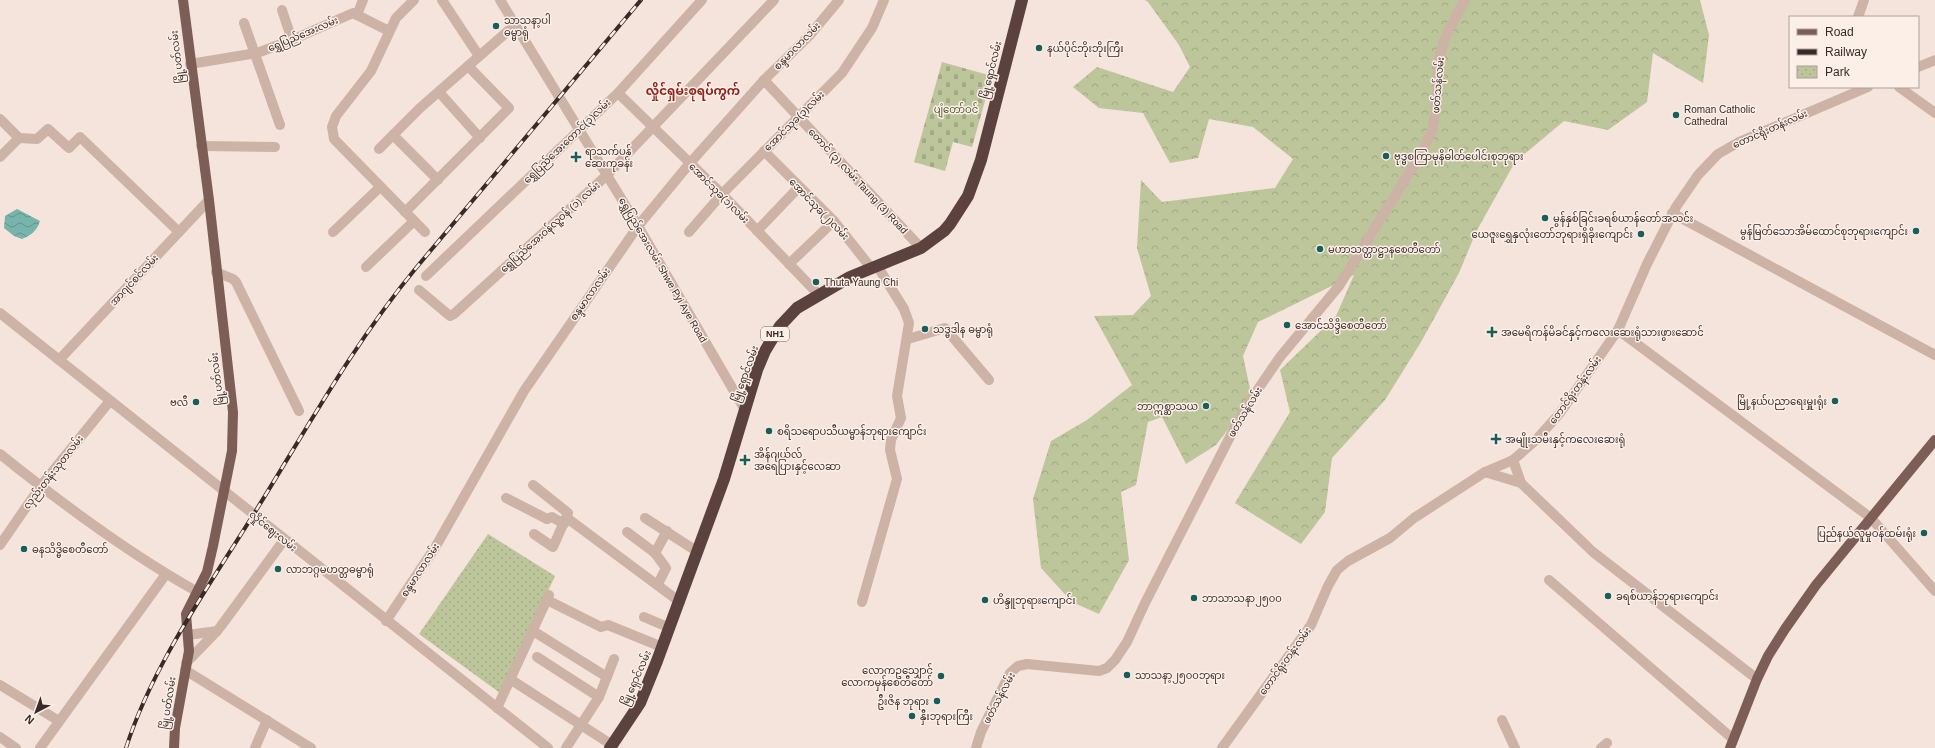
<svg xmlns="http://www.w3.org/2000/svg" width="1935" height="748" font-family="Helvetica,'Noto Sans Myanmar',sans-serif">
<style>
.forest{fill:url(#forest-crowns)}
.cemetery{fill:url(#cemetery-stones)}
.park{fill:url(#park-dots)}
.water{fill:url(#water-waves)}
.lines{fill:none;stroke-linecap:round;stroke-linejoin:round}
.minor{stroke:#cdb2a6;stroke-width:10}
.major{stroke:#7c5e57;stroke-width:10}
.highway{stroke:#5b423e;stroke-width:12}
.rail-casing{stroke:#392a27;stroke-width:4}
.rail{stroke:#fbefe8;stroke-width:2.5;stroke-dasharray:8;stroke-linecap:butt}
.poi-dot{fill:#195e58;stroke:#fbefe8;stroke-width:1.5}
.labels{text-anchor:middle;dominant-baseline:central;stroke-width:3;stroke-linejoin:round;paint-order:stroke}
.shield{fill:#fbefe8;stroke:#736561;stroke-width:1}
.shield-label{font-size:9px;font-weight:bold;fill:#392a27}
.poi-label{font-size:10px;fill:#392a27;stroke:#fbefe8;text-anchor:start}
.street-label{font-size:10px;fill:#392a27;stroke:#fbefe8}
.park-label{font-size:10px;fill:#4f5929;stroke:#fbefe8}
.quarter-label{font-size:12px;font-weight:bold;fill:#8f2219;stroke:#fbefe8}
</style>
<defs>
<pattern id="forest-crowns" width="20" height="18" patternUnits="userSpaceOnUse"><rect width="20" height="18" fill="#bdc59a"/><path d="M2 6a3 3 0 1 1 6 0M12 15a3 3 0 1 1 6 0" fill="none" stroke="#a3a985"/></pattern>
<pattern id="cemetery-stones" width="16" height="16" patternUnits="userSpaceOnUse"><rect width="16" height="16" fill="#bdc59a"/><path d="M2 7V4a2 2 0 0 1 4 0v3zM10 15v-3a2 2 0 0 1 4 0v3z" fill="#a3a985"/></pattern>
<pattern id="park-dots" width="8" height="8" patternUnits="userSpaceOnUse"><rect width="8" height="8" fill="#bdc59a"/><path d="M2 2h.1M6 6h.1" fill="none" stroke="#a3a985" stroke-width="1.8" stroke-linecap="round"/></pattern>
<pattern id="water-waves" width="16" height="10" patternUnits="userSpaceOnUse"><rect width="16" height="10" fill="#77b4ad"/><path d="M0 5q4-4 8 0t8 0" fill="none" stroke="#63938d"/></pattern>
</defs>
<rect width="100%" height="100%" fill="#f4e4db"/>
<!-- forest -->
<path class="forest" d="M1145,0H1700L1709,35L1703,83L1653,53L1647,102L1608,130L1564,121L1515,162L1476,232L1459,273L1421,342L1385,400L1332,458L1325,512L1301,544L1235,503L1290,412L1280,370L1336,316L1354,275L1258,322L1243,356L1252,398L1216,445L1186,464L1162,417L1148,422L1136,485L1121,492L1129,560L1099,614L1072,602L1041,568L1033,499L1051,441L1087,420L1132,385L1094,316L1133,315L1151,296L1137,248L1141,180L1162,202L1275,188L1293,159L1253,127L1209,119L1198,158L1170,163L1143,113L1099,108L1073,87L1097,67L1173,92L1190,67L1179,45L1148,2Z"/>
<!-- cemetery -->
<path class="cemetery" d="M942,62L992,76L972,147L953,142L945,171L914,162Z"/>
<!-- park -->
<path class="park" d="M488,534L555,576L500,693L419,634Z"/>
<!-- water -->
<path class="water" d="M17,209L40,221C37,231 31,235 22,239L14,236L4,228L5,216Z"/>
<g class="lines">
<!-- minor -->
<g class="minor">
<path d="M414,0L396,18L371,71L336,116L332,127L334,139L425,232"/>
<path d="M442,0L479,56"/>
<path d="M500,0L638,226L745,410"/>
<path d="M282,10L292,40"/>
<path d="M357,15L363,0"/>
<path d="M1858,17L1864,0"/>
<path d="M244,23L280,125"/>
<path d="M190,64L257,53L292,40L353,13L389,31"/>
<path d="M1918,67L1935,60"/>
<path d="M764,80L921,248"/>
<path d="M1899,87L1935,113"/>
<path d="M439,92L480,138"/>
<path d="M618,93L722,194L819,295"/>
<path d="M0,119L19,138L37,139L48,129L69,148L80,137L179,232"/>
<path d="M393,135L438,180"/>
<path d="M201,146L275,147"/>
<path d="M379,149L420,108L516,24"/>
<path d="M764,151L834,221L872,269"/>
<path d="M0,157L19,138"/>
<path d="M405,212L509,108L468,66"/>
<path d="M1672,213L1935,355"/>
<path d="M757,231L799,187"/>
<path d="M333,232L380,187"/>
<path d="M689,232L722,194L842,73L872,28L884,0"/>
<path d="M789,264L834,221"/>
<path d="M366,267L414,221"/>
<path d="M216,272L233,279L236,282L299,411"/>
<path d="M426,276L618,93L702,0"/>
<path d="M419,290L450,316L454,314L607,175L774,0"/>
<path d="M0,313L548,748"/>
<path d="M1618,330L1871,518L1935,591"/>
<path d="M908,339L945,328L989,380"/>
<path d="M59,360L209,200"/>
<path d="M0,454C61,503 128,553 196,591"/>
<path d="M1513,460L1521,483"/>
<path d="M1485,472L1521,483L1593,552L1757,679"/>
<path d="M533,485L568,513L553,547L534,534"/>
<path d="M506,498L547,519L552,517L564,524"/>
<path d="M567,518L680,602"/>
<path d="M645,518L698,552"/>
<path d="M627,532L655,553L666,568L658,584"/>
<path d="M0,545L40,487L109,402"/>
<path d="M655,553L667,531"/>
<path d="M1549,580L1733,739"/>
<path d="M547,600L601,627L608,625L662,647"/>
<path d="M862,602L897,479L890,450L891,440L901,418L897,396L909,323L904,309L878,267"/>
<path d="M644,617L670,628"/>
<path d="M386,621L436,546L524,391L638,226L690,163L764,80L809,36L839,0"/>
<path d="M533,631L607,677"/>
<path d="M188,635L217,631L221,626L284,540"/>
<path d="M537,657L599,697"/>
<path d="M186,663L217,631"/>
<path d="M185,670L311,748"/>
<path d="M510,679L612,745"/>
<path d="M0,685L59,721"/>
<path d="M497,708L549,595"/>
<path d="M1502,720L1515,748"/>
<path d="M0,737L16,748"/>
<path d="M40,748L166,574"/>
<path d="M255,748L267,720"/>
<path d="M566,748L599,697L614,659"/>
<path d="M976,748L981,732L1010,673L1018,666L1027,664L1099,671L1107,668L1115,660L1127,642L1145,603L1236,425L1252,398L1280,357L1339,286L1419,157L1432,131L1436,109L1439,60L1442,47L1447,33L1465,0"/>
<path d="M1222,748L1311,625L1328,586L1337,570L1348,561L1390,538L1414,518L1485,472L1513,460L1535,441L1560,413L1618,330L1647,264L1676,207L1698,175L1718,154L1739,142L1868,87"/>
<path d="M1601,748L1607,743"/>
</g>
<!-- major -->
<g class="major">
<path d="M174,748L175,728L189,651L186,614L207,572L213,546L232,451L233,412L209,200L183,0"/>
<path d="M1730,748L1757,679L1768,656L1785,629L1816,585L1935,440"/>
</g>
<!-- highway -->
<path class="highway" d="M610,748L640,703L657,661L724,479L757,370L765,351L780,326L797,308L850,277L921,248L944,231L950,224L968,196L981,160L1022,0"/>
<!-- rail casing -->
<g class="rail-casing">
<path id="rail" d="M126,748C152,666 209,586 255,512C306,430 354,343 416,268L641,0"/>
</g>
<!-- rail -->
<use href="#rail" class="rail"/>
</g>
<!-- markers -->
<g class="poi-dot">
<circle cx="496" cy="26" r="4"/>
<circle cx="1039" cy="48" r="4"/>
<circle cx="1676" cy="115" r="4"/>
<circle cx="1386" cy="156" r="4"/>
<path d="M574 151h4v4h4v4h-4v4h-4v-4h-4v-4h4z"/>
<circle cx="1545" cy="218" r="4"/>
<circle cx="1916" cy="231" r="4"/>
<circle cx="1641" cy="234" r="4"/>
<circle cx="1320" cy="249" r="4"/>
<circle cx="816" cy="282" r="4"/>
<circle cx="1287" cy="325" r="4"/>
<circle cx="925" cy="329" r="4"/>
<path d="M1490 326h4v4h4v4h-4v4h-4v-4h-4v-4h4z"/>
<circle cx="1835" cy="401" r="4"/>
<circle cx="196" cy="402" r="4"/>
<circle cx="1206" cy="406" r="4"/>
<circle cx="769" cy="431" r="4"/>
<path d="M1494 433h4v4h4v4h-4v4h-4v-4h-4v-4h4z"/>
<path d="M743 454h4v4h4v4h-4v4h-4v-4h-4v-4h4z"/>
<circle cx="1924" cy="533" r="4"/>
<circle cx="24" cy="549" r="4"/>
<circle cx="278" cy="569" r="4"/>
<circle cx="1608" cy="596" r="4"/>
<circle cx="1194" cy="598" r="4"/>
<circle cx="985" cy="600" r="4"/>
<circle cx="1127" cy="675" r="4"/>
<circle cx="941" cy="676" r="4"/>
<circle cx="937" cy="701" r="4"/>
<circle cx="912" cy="716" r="4"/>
</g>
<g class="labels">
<!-- shield labels -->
<rect class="shield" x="761" y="327" width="28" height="14" rx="3"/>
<g class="shield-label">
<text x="775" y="334">NH1</text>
</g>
<!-- poi labels -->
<g class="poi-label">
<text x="504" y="20">သာသနာ့ပါ<tspan x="504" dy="12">ဓမ္မာရုံ</tspan></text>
<text x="1047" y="48">နယ်ပိုင်ဘိုးဘိုးကြီး</text>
<text x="1684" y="109">Roman Catholic<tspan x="1684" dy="12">Cathedral</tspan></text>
<text x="585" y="151">ရာသက်ပန်<tspan x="585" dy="12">ဆေးကုခန်း</tspan></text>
<text x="1394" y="156">ဗုဒ္ဓစကြာမုနိဓါတ်ပေါင်းစုဘုရား</text>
<text x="1553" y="218">မွန်နှစ်ခြင်းခရစ်ယာန်တော်အသင်း</text>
<text x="1908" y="231" text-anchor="end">မွန်မြတ်သောအိမ်ထောင်စုဘုရားကျောင်း</text>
<text x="1633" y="234" text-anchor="end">ယေဇူးရွှေနှလုံးတော်ဘုရားရှိခိုးကျောင်း</text>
<text x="1328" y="249">မဟာသတ္တာဋ္ဌာနစေတီတော်</text>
<text x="824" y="282">Thuta Yaung Chi</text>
<text x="1295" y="325">အောင်သိဒ္ဒိစေတီတော်</text>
<text x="933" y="329">သဒ္ဓဒါန ဓမ္မာရုံ</text>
<text x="1501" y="332">အမေရိကန်မိခင်နှင့်ကလေးဆေးရုံသားဖွားဆောင်</text>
<text x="1827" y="401" text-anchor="end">မြို့နယ်ပညာရေးမှူးရုံး</text>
<text x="188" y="402" text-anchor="end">ဗလီ</text>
<text x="1198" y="406" text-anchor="end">ဘာဣစ္ဆာသယ</text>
<text x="777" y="431">စရိသရောပသီယမ္မာန်ဘုရားကျောင်း</text>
<text x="1505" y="439">အမျိုးသမီးနှင့်ကလေးဆေးရုံ</text>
<text x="754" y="454">အိန်ဂျယ်လ်<tspan x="754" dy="12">အရေပြားနှင့်လေဆာ</tspan></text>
<text x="1916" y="533" text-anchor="end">ပြည်နယ်လူမှုဝန်ထမ်းရုံး</text>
<text x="32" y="549">ဓနသိဒ္ဓိစေတီတော်</text>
<text x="286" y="569">လာဘဂ္ဂမဟတ္တဓမ္မာရုံ</text>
<text x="1616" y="596">ခရစ်ယာန်ဘုရားကျောင်း</text>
<text x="1202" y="598">ဘာသာသနာ၂၅၀၀</text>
<text x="993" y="600">ဟိန္ဒူဘုရားကျောင်း</text>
<text x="933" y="670" text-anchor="end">လောကဥသျှောင်<tspan x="933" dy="12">လောကမှန်စေတီတော်</tspan></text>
<text x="1135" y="675">သာသနာ့၂၅၀၀ဘုရား</text>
<text x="929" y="701" text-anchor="end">ဦးဇိန ဘုရား</text>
<text x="920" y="716">နှီးဘုရားကြီး</text>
</g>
<!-- street labels -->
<g class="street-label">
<text transform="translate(303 34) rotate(-23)">ရွှေပြည်အေးလမ်း</text>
<text transform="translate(797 46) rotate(-46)">စန္ဒမာလာလမ်း</text>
<text transform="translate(177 57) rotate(-97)">မြို့ပတ်လမ်း</text>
<text transform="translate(991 70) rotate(-76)">မြို့ရှောင်လမ်း</text>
<text transform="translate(1438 85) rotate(-85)">ဖတ်သန်လမ်း</text>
<text transform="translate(794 121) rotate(-45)">အောင်သုခ(၃)လမ်း</text>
<text transform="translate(1770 129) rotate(-24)">တောင်ရိုးတန်းလမ်း</text>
<text transform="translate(567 141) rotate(-44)">ရွှေပြည်အေးတောင်(၃)လမ်း</text>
<text transform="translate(858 181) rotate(47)">တောင် (၃) လမ်း Taung (3) Road</text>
<text transform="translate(719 193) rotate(45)">အောင်သုခ(၁)လမ်း</text>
<text transform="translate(819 209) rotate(46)">အောင်သုခ(၂)လမ်း</text>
<text transform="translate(550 227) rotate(-42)">ရွှေပြည်အေးဝန်လူ့ဝန် (၁) လမ်း</text>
<text transform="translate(663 270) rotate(60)">ရွှေပြည်အေးလမ်း Shwe Pyi Aye Road</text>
<text transform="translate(134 280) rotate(-47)">အာဂျင်စင်လမ်း</text>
<text transform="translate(590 294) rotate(-55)">စန္ဒမာလာလမ်း</text>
<text transform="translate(745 374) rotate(-70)">မြို့ရှောင်လမ်း</text>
<text transform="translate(217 379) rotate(-97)">မြို့ပတ်လမ်း</text>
<text transform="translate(1575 390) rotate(-54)">တောင်ရိုးတန်းလမ်း</text>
<text transform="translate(1245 412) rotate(-59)">ဖတ်သန်လမ်း</text>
<text transform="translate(53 472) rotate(-52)">လှည်းတန်းသုတလမ်း</text>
<text transform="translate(273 531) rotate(39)">လှိုင်ဈေးလမ်း</text>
<text transform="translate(420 570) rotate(-57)">စန္ဒမာလာလမ်း</text>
<text transform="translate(1285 661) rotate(-54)">တောင်ရိုးတန်းလမ်း</text>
<text transform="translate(636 678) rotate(-66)">မြို့ရှောင်လမ်း</text>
<text transform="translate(999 698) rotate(-62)">ဖတ်သန်လမ်း</text>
<text transform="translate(168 703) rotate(-81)">မြို့ပတ်လမ်း</text>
</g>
<!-- park labels -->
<g class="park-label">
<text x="956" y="109">ပျံတော်ဝင်</text>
</g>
<!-- quarter labels -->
<g class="quarter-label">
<text x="693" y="91">လှိုင်ရှမ်းစုရပ်ကွက်</text>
</g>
</g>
<!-- legend -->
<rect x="1789" y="16" width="130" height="72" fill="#fbefe8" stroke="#ada09b"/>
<rect x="1797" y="29" width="20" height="6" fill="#7c5e57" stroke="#ada09b"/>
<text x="1825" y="36" font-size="12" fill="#392a27">Road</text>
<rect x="1797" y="49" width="20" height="6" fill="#392a27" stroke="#ada09b"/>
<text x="1825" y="56" font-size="12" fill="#392a27">Railway</text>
<rect x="1797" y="66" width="20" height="12" fill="url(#park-dots)" stroke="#ada09b"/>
<text x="1825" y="76" font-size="12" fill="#392a27">Park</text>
<!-- north arrow -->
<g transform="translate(36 712) rotate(221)" stroke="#fbefe8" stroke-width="3" paint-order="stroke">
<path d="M0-3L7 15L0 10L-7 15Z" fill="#392a27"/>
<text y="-6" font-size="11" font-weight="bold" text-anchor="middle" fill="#392a27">N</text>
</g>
</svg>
